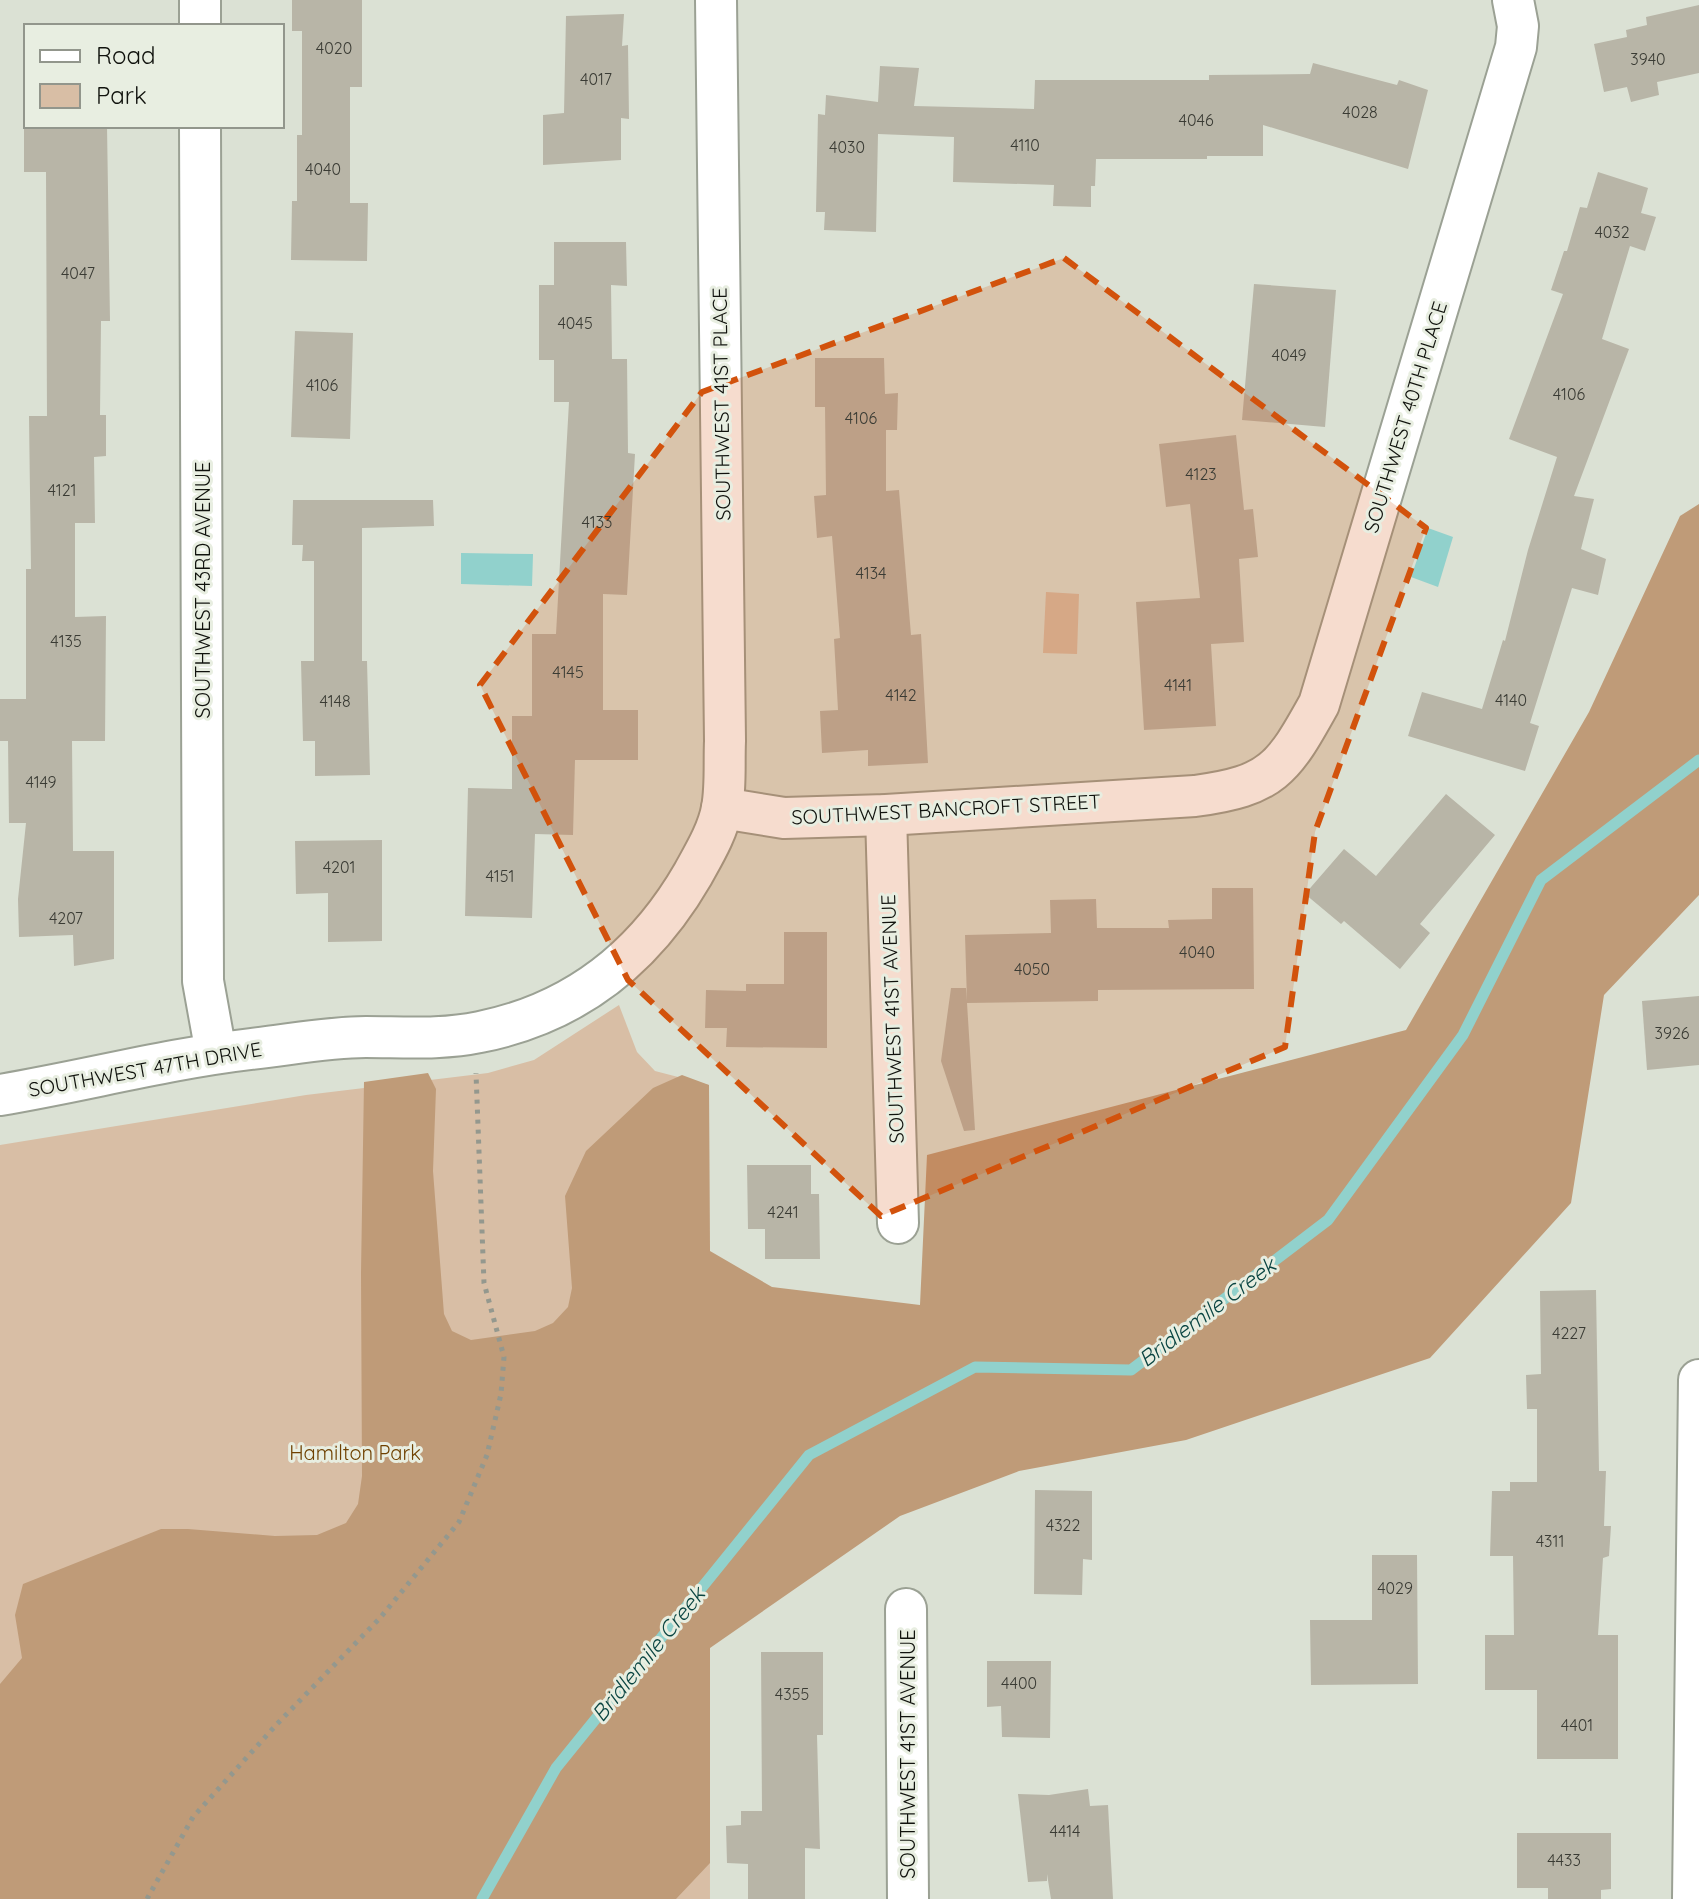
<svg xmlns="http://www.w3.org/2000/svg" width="1699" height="1899" font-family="Quicksand,sans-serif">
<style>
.green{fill:#d8bea5}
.forest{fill:#bf9b78}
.water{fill:#91d1cc}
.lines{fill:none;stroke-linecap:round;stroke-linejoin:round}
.stream{stroke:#91d1cc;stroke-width:11}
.building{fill:#b8b5a7}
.street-casing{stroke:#9ba194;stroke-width:44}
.path{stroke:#94988e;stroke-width:5;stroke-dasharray:4 6;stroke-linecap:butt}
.street{stroke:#fff;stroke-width:40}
.marked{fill:#d2520c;fill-opacity:0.2;stroke:#d2520c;stroke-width:6;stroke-dasharray:16 10;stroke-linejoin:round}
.labels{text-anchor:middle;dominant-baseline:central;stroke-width:6;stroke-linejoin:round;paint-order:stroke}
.number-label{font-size:16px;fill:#3a3b34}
.street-label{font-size:20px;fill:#10120d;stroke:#e8eee1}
.park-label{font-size:20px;fill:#6f4100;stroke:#e8eee1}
.water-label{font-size:22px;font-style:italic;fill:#0a4542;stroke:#e8eee1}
</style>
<rect width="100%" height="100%" fill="#dbe1d4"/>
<!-- green -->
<g class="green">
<path d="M1046,592L1079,594L1077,654L1043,653Z"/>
<path d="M619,1005L637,1052L655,1071L709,1085L710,1899H0V1145L306,1095L488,1073L534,1060Z"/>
</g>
<!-- forest -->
<path class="forest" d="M1699,504V895L1604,995L1571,1203L1430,1358L1186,1440L1019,1471L900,1516L710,1648V1863L676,1899H0V1684L22,1658L15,1615L23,1584L161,1529H188L275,1536L317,1535L346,1523L358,1504L362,1476L361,1273L364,1082L428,1073L436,1089L433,1171L444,1314L452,1331L471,1340L535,1331L553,1323L568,1307L572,1288L565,1196L586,1151L653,1088L682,1075L709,1085L710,1251L772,1287L920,1305L927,1155L1406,1030L1589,712L1680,516Z"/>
<!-- water -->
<g class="water">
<path d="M1428,528L1453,537L1438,587L1411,577Z"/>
<path d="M461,553L533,554L532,586L461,584Z"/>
</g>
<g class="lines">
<!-- stream -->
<path class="stream" d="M482,1899L556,1768L809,1455L975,1367L1131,1370L1328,1220L1463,1035L1541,880L1699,760"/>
</g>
<!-- building -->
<g class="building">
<path d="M292,0H362V87H350V203H368L367,261L291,260L292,201H297V135H302V31H292Z"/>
<path d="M1699,5V73L1657,82L1659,95L1631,102L1627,87L1604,92L1594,44L1627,37L1626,30L1647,25L1646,17Z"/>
<path d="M624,14L622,46L628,45L629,119L621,118V160L543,165V115L564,113L566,16Z"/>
<path d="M1313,63L1397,85L1399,80L1428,90L1408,169L1263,125V156H1207V159H1096L1095,186H1091V207L1053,206L1054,185L953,182L954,137L878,134L876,232L824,230L825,212H816L818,114L825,115L826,95L878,102L880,66L919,68L914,106L1034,109L1035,80H1209V75L1310,74Z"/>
<path d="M24,126H107L110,321H101L100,415H106V456L94,457L95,523H75V617L106,616L105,741H72L73,851H114V959L74,966L73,935L19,937L18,899L26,823H9L8,741H0V699H26V569H31L29,416H47L46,172H24Z"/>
<path d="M1598,172L1648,188L1641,213L1656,217L1645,251L1630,246L1602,339L1629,349L1574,496L1594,499L1581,549L1606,559L1598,595L1572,588L1530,723L1539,726L1525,771L1408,736L1422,692L1482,709L1503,640L1505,641L1528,550L1557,457L1509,439L1563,294L1551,290L1564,251H1567L1580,207L1587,208Z"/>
<path d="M554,242H626L627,286L611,285L612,359H627L628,453L635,454L627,595L603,594V710H638V760H575L573,835L535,834L532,918L465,916L468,788L512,789V716H532V634H556L569,402H554V360H539V285H554Z"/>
<path d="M1254,284L1336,290L1325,427L1242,420Z"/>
<path d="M295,331L353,333L350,439L291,437Z"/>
<path d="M815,358H884L885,394L898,393L897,430H886V491L899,490L911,635L921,634L928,763L868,766V750L822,753L820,711L838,710L834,639L840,638L832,536L817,538L814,496L826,495L825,407H815Z"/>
<path d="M1236,435L1244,510L1253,509L1258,557L1239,559L1244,642L1211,644L1216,726L1144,730L1136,602L1200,598L1190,504L1166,507L1159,444Z"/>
<path d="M293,500H433L434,526L362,528V661H367L370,775L315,776V741H303L301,661H314V561H302L303,545H292Z"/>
<path d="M1446,794L1495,835L1420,924L1430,933L1400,969L1344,921L1341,924L1305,894L1344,849L1376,876Z"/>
<path d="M382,840V941L328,942V893L296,894L295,841Z"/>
<path d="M1212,888H1253L1254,989L1098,990V1001L967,1003L975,1130L964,1131L941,1061L951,988H966L967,1001L965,935L1051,933L1050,900L1096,899L1097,928H1169L1168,920L1212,919Z"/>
<path d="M784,932H827V1048L726,1047L727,1028H705L706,990L746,991V984H784Z"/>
<path d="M1699,996V1065L1647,1070L1642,1001Z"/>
<path d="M747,1165H811V1194H819L820,1259H765V1229H748Z"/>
<path d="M1596,1290L1599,1471H1606L1604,1526H1611L1609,1556L1603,1558L1598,1635H1618V1759H1537V1690H1485V1635H1514L1513,1556H1490L1492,1491H1510V1482H1537V1409H1527L1526,1375L1541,1374L1540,1291Z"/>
<path d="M1035,1490L1092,1491V1560L1083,1559L1082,1595L1034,1594Z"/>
<path d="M1372,1555H1417L1418,1684L1311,1685L1310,1620H1372Z"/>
<path d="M761,1652H823V1735H817L820,1849L805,1848V1899H748V1864L727,1863L726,1826L741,1825V1811H762Z"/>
<path d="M987,1661H1051L1050,1738L1002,1737L1001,1706L987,1707Z"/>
<path d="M1088,1789L1090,1806L1108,1805L1113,1899H1051L1047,1874V1881L1028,1882L1018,1794L1049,1795Z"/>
<path d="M1517,1833H1611V1889L1601,1890V1899H1548V1888H1517Z"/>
</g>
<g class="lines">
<!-- street casing -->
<g class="street-casing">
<g id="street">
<path d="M200,0V26"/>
<path d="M200,126L203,981L216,1053"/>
<path d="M722,808L784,818L886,815L1195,796C1272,786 1283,769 1319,704L1516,47L1518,26L1513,0"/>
<path d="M886,815L898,1223"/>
<path d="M0,1095C84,1081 166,1059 251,1049C288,1045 328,1037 366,1037C404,1037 442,1040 480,1032C575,1013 645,957 693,874C704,854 718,831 722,808C726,787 724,763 725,741L716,0"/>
<path d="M906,1609L908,1899"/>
<path d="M1693,1899L1699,1380"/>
</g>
</g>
<!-- path -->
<path class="path" d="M147,1899L193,1817L277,1724L380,1618L459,1522L487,1455L501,1394L504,1357L484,1283L476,1073"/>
<!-- street -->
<use href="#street" class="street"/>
</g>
<!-- marked area -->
<path class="marked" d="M1064,258L1426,528L1315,832L1285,1047L881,1216L628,980L480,685L702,392Z"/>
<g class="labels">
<!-- number labels -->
<g class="number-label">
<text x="334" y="48">4020</text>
<text x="1648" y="59">3940</text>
<text x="596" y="79">4017</text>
<text x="1360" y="112">4028</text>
<text x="1196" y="120">4046</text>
<text x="1025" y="145">4110</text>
<text x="847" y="147">4030</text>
<text x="323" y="169">4040</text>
<text x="1612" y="232">4032</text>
<text x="78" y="273">4047</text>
<text x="575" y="323">4045</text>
<text x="1289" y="355">4049</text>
<text x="322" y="385">4106</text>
<text x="1569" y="394">4106</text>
<text x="861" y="418">4106</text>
<text x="1201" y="474">4123</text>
<text x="62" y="490">4121</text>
<text x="597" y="522">4133</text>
<text x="871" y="573">4134</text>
<text x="66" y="641">4135</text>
<text x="568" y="672">4145</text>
<text x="1178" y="685">4141</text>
<text x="901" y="695">4142</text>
<text x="1511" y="700">4140</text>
<text x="335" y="701">4148</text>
<text x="41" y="782">4149</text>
<text x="339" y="867">4201</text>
<text x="500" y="876">4151</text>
<text x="66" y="918">4207</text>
<text x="1197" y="952">4040</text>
<text x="1032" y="969">4050</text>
<text x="1672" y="1033">3926</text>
<text x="783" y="1212">4241</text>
<text x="1569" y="1333">4227</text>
<text x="1063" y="1525">4322</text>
<text x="1550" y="1541">4311</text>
<text x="1395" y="1588">4029</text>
<text x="1019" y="1683">4400</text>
<text x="792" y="1694">4355</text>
<text x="1577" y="1725">4401</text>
<text x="1065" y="1831">4414</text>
<text x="1564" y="1860">4433</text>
</g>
<!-- street labels -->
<g class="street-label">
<text transform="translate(721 404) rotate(-91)">SOUTHWEST 41ST PLACE</text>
<text transform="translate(1405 417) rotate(-73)">SOUTHWEST 40TH PLACE</text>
<text transform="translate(202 590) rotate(-90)">SOUTHWEST 43RD AVENUE</text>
<text transform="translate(946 809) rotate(-3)">SOUTHWEST BANCROFT STREET</text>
<text transform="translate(892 1019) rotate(-92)">SOUTHWEST 41ST AVENUE</text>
<text transform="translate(145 1069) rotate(-10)">SOUTHWEST 47TH DRIVE</text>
<text transform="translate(907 1754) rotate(-90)">SOUTHWEST 41ST AVENUE</text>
</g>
<!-- park labels -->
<g class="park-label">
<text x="355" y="1452">Hamilton Park</text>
</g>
<!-- water labels -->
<g class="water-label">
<text transform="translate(1207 1312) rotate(-37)">Bridlemile Creek</text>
<text transform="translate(648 1654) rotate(-51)">Bridlemile Creek</text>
</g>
</g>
<!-- legend -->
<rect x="24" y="24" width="260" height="104" fill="#e8eee1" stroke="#92968c" stroke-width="2"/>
<rect x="40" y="50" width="40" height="12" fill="#ffffff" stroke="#92968c" stroke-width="2"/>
<text x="96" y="64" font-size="24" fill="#10120d">Road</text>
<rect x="40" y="84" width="40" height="24" fill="#d8bea5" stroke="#92968c" stroke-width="2"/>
<text x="96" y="104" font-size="24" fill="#10120d">Park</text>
</svg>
